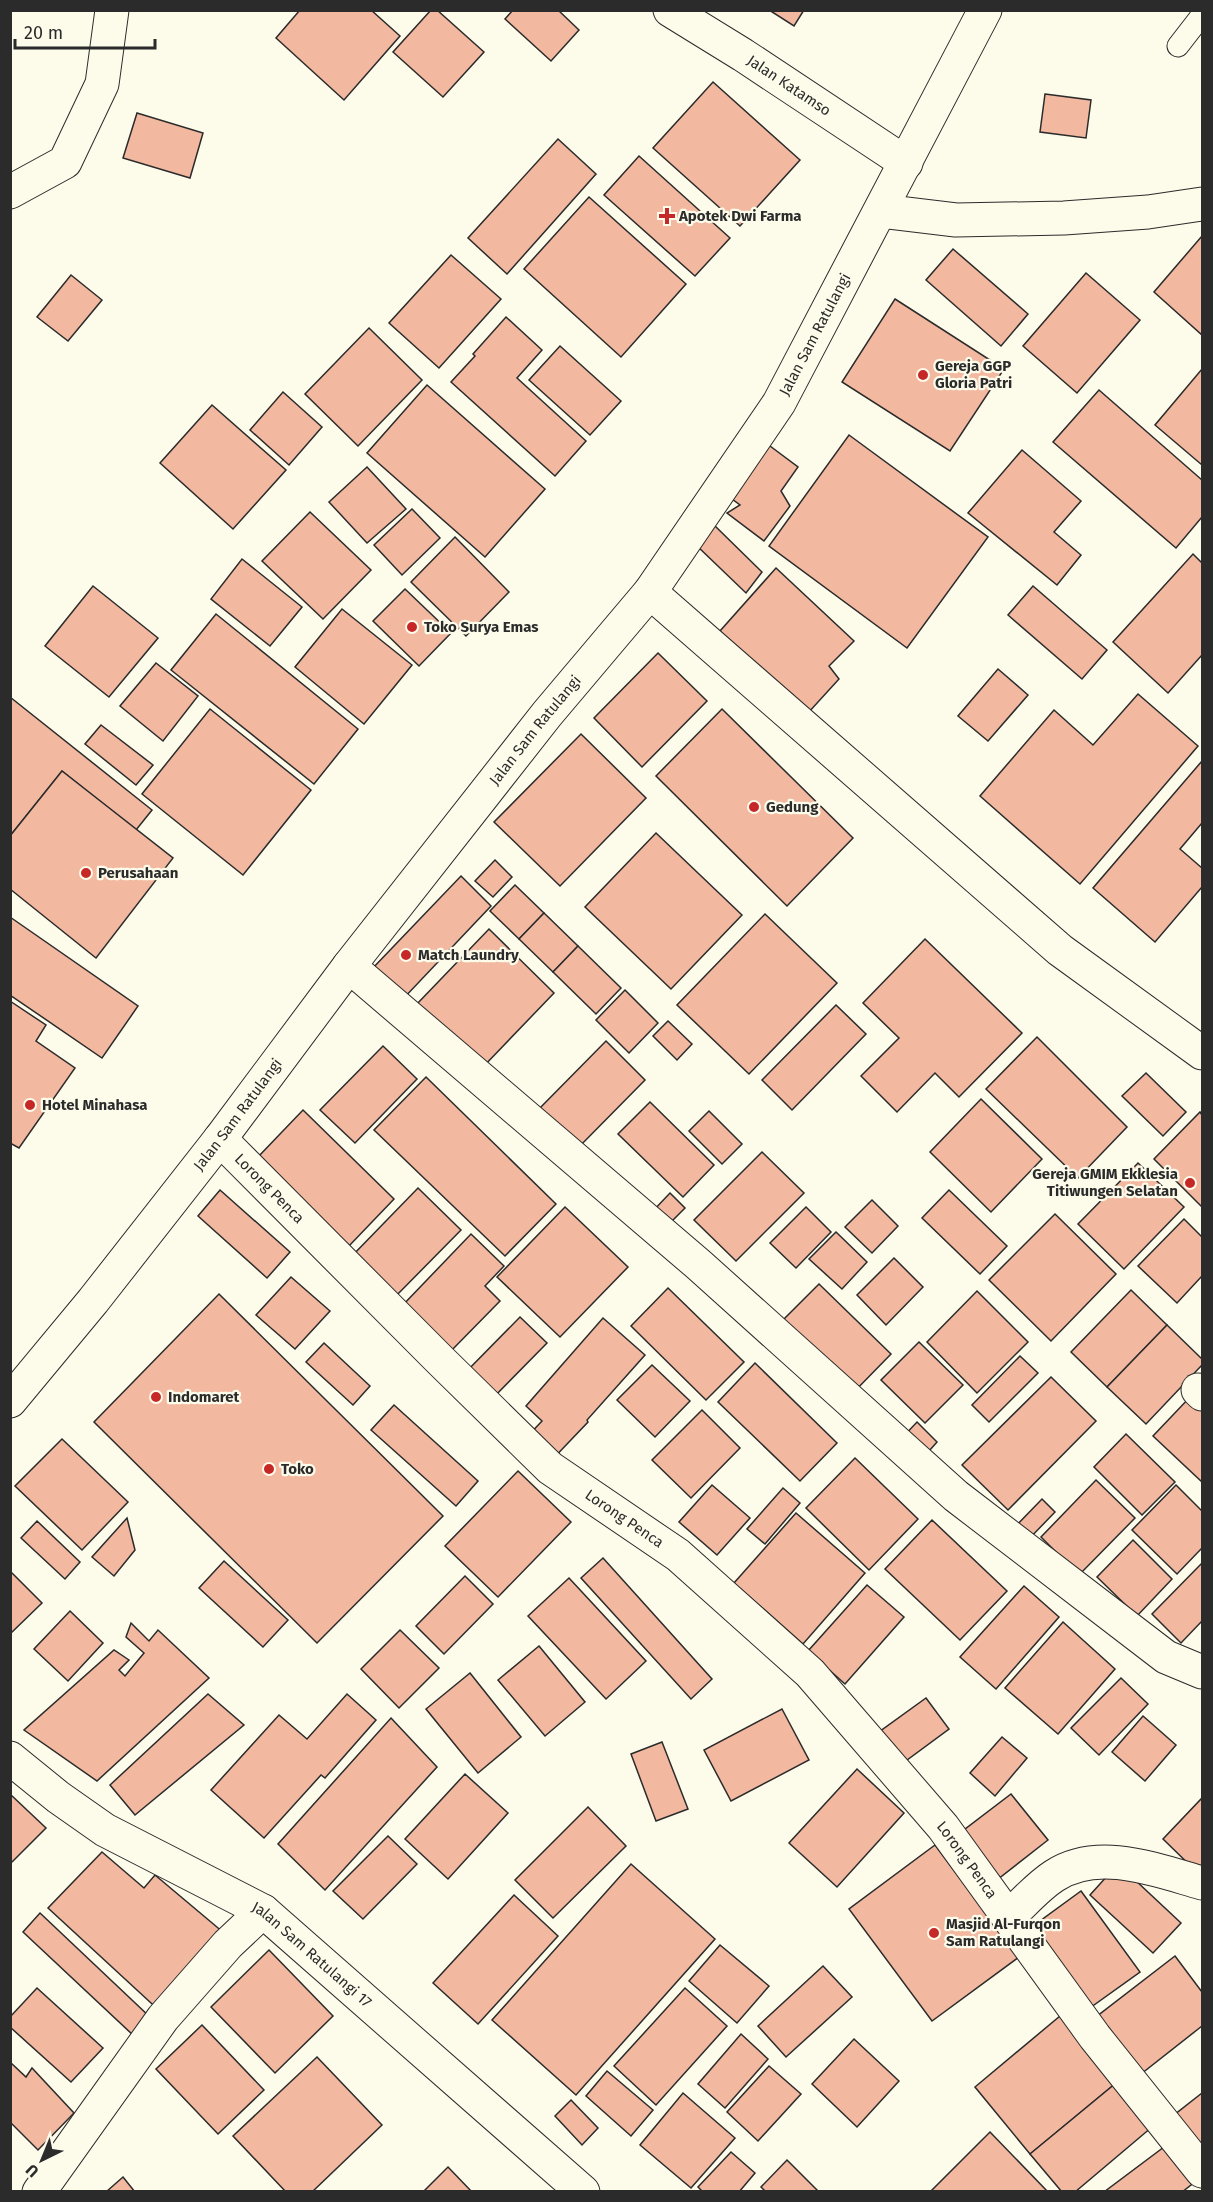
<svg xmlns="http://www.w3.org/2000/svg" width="1213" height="2202" font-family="'Fira Sans',sans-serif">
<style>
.building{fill:#f2b8a0;stroke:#2b2b2b;stroke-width:1.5}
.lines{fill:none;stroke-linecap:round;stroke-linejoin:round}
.lane-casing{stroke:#2b2b2b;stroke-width:23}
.street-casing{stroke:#2b2b2b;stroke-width:35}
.primary-casing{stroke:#2b2b2b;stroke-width:35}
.lane{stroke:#fdfbea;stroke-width:21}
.street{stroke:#fdfbea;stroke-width:33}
.primary{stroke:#fdfbea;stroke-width:33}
.poi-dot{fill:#c62828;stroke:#fdfbea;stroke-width:2}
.labels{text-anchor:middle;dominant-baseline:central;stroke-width:4.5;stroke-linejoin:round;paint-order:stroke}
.street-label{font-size:15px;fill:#2b2b2b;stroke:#fdfbea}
.poi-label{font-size:15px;font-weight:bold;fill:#2b2b2b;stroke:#fdfbea;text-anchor:start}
</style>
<rect width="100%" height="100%" fill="#fdfbea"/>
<!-- building -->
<g class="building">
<path d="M300,10H371L400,36L344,100L276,38Z"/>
<path d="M431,10H437L484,52L443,97L393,52Z"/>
<path d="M513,10H558L579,30L551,61L505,19Z"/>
<path d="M769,10H804L794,26Z"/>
<path d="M713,82L800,160L740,226L653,148Z"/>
<path d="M1045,94L1091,100L1086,138L1040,132Z"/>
<path d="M137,113L203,133L190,178L123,158Z"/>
<path d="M558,139L596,174L507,274L468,238Z"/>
<path d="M639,156L730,238L695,276L604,195Z"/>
<path d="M589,197L686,284L621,357L524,269Z"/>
<path d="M1202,236V335L1154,292Z"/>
<path d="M953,249L1028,314L1001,346L926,280Z"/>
<path d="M451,255L501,299L439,368L389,323Z"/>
<path d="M1086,273L1140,320L1077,393L1023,346Z"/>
<path d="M71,275L102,300L68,341L37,317Z"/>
<path d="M895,299L1004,369L950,451L842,382Z"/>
<path d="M506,317L542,350L517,378L586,441L555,476L451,382L475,356L473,354Z"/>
<path d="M369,328L422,380L358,446L305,394Z"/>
<path d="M560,346L621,401L590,435L529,380Z"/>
<path d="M1202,369V465L1155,425Z"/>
<path d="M427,385L545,489L485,557L367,453Z"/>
<path d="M1099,390L1202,480V517L1176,548L1053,442Z"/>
<path d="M283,392L322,427L289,465L250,430Z"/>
<path d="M212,405L286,470L233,529L160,463Z"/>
<path d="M849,435L988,537L907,648L769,546Z"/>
<path d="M766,443L798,467L781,491L790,506L764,541L727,513L740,505L728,496Z"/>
<path d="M1022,450L1081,501L1054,532L1081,555L1057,585L968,513Z"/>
<path d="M367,467L406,509L367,543L329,502Z"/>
<path d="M412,509L440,538L402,575L374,545Z"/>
<path d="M310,512L371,570L323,619L262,561Z"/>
<path d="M714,525L762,572L746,593L695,544Z"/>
<path d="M455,537L509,592L466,636L411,582Z"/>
<path d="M1193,554L1202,563V655L1168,693L1113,642Z"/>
<path d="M242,559L302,607L270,646L211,599Z"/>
<path d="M776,568L854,641L829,666L839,679L808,713L720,631Z"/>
<path d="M93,586L158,638L109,697L45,646Z"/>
<path d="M1033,586L1107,650L1082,679L1008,615Z"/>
<path d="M405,589L451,633L419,666L373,621Z"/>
<path d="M342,609L412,665L364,724L295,667Z"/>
<path d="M216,614L358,729L314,784L171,670Z"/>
<path d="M658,653L707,701L642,767L594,718Z"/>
<path d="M156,663L198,696L163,741L120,706Z"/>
<path d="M998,669L1028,695L988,741L958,716Z"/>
<path d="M1138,694L1198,746L1080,884L980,796L1054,710L1093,745Z"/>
<path d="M10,697L152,810L136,830L62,771L10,836Z"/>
<path d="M210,709L311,790L243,875L142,794Z"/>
<path d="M722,709L853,838L787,906L656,776Z"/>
<path d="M101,725L153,765L136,785L85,744Z"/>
<path d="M581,734L646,798L560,886L494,822Z"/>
<path d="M1202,761V823L1180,849L1202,868V887L1155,942L1093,888Z"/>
<path d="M62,771L173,858L96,958L10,889V836Z"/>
<path d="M656,833L742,915L671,989L585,907Z"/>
<path d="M495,860L512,877L493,897L475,881Z"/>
<path d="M461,876L491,906L402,1000L371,970Z"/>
<path d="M515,885L544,913L519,939L490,911Z"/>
<path d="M544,913L578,946L553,972L519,939Z"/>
<path d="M765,914L837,983L749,1074L677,1005Z"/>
<path d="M10,917L138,1006L102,1058L10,995Z"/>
<path d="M489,929L554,993L482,1068L416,1005Z"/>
<path d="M925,939L1022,1033L959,1097L935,1073L897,1112L861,1076L899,1038L863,1003Z"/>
<path d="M578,946L621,988L596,1014L553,972Z"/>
<path d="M625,990L658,1023L629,1053L596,1020Z"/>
<path d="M10,1001L46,1025L36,1041L75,1068L19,1148L10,1143Z"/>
<path d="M836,1005L866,1034L792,1110L762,1080Z"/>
<path d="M668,1021L692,1044L677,1060L653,1036Z"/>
<path d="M1037,1037L1127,1127L1078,1178L986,1089Z"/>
<path d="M606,1041L645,1080L576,1150L537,1111Z"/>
<path d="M383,1046L417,1079L355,1143L320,1110Z"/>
<path d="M1146,1073L1186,1112L1163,1136L1122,1096Z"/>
<path d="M426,1077L556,1204L505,1256L374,1130Z"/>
<path d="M981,1099L1042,1159L991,1212L930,1152Z"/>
<path d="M650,1102L714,1165L683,1197L618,1134Z"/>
<path d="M303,1110L394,1199L349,1246L258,1157Z"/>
<path d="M709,1111L742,1144L722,1164L689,1131Z"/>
<path d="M1200,1112L1202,1115V1207L1154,1159Z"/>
<path d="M762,1152L804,1193L736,1261L694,1220Z"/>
<path d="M1138,1163L1184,1207L1124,1269L1078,1224Z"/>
<path d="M418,1188L461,1230L393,1299L351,1257Z"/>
<path d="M220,1190L290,1252L267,1278L198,1216Z"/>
<path d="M949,1190L1007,1246L980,1274L922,1218Z"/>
<path d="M670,1193L685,1208L667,1226L652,1212Z"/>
<path d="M872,1200L898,1226L872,1253L845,1227Z"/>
<path d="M565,1207L628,1267L560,1337L497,1277Z"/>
<path d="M806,1207L831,1232L796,1268L770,1243Z"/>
<path d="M1055,1214L1116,1274L1051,1341L989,1280Z"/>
<path d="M1184,1219L1202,1237V1276L1177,1303L1138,1266Z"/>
<path d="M836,1232L867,1262L842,1289L809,1259Z"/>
<path d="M471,1234L504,1266L485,1286L500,1301L449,1353L401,1307Z"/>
<path d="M894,1258L923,1287L886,1325L857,1295Z"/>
<path d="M291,1277L330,1311L295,1349L256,1315Z"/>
<path d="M819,1284L891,1354L851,1395L778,1325Z"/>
<path d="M668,1288L744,1362L706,1400L631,1326Z"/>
<path d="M1131,1290L1167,1325L1107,1387L1071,1352Z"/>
<path d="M977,1291L1028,1342L977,1393L927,1342Z"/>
<path d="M219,1294L443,1516L317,1643L94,1422Z"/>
<path d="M520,1317L547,1343L490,1401L463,1375Z"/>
<path d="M603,1318L645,1355L587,1420L588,1422L548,1464L524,1440L542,1421L526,1406Z"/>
<path d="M1167,1325L1202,1359V1365L1146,1424L1107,1387Z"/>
<path d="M919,1342L963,1385L925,1423L881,1380Z"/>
<path d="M324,1343L370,1386L353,1405L306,1362Z"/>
<path d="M1020,1356L1038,1373L989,1422L972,1405Z"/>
<path d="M755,1363L837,1443L800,1481L718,1402Z"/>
<path d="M652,1365L690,1401L655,1437L617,1400Z"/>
<path d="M1051,1377L1096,1421L1008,1510L962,1465Z"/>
<path d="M1191,1396L1202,1407V1482L1153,1436Z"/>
<path d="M394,1405L478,1481L456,1506L371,1430Z"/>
<path d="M702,1410L740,1448L691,1498L652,1460Z"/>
<path d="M917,1422L937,1442L922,1459L901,1439Z"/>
<path d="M1126,1434L1175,1482L1142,1515L1094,1467Z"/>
<path d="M62,1439L128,1502L82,1550L15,1486Z"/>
<path d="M855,1458L918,1519L869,1570L806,1508Z"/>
<path d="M518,1471L571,1522L498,1597L445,1546Z"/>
<path d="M1096,1480L1135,1518L1079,1575L1041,1537Z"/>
<path d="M712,1485L750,1518L717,1555L679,1522Z"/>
<path d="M1176,1485L1202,1511V1548L1177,1574L1132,1530Z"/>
<path d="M783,1488L800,1503L765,1544L747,1529Z"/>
<path d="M1042,1499L1055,1512L1026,1542L1013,1529Z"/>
<path d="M796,1513L865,1573L803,1644L734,1583Z"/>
<path d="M127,1518L135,1550L114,1576L92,1557Z"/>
<path d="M932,1520L1007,1591L960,1640L885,1569Z"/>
<path d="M37,1521L80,1562L65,1579L21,1538Z"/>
<path d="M1133,1540L1172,1579L1137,1616L1097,1577Z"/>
<path d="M603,1558L712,1679L691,1699L581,1578Z"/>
<path d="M224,1561L288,1620L263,1647L199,1588Z"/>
<path d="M1202,1563V1621L1181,1643L1152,1614Z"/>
<path d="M10,1571L42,1603L10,1634Z"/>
<path d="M465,1576L493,1604L444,1654L416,1626Z"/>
<path d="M569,1578L646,1661L606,1699L528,1616Z"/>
<path d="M867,1585L904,1617L845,1684L808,1651Z"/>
<path d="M1024,1586L1059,1617L996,1689L960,1657Z"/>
<path d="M70,1611L103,1643L68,1681L34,1649Z"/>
<path d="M1063,1622L1115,1669L1058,1734L1005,1688Z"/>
<path d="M131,1623L149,1641L158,1630L209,1678L97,1781L24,1730L114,1650L129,1660L119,1670L125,1676L144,1653L126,1637Z"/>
<path d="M400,1630L439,1668L399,1708L361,1669Z"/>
<path d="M539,1646L585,1702L545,1736L498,1680Z"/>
<path d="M470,1673L521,1737L478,1773L426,1709Z"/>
<path d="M1121,1678L1148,1704L1099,1755L1071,1728Z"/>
<path d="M208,1694L244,1725L135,1815L110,1785Z"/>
<path d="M347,1694L376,1720L325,1778L321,1775L264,1838L211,1790L279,1715L307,1739Z"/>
<path d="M926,1698L949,1729L903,1763L879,1732Z"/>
<path d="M782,1709L809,1760L731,1801L704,1750Z"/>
<path d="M1143,1716L1176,1745L1145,1781L1112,1752Z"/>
<path d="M391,1718L437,1767L325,1890L278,1844Z"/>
<path d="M1002,1737L1027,1758L995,1796L970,1773Z"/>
<path d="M662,1742L688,1809L656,1821L631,1754Z"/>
<path d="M857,1769L904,1813L837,1887L789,1843Z"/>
<path d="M465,1774L508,1813L448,1879L405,1839Z"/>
<path d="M10,1794L46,1828L10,1864Z"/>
<path d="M1011,1794L1048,1840L993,1883L956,1836Z"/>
<path d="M1202,1798V1877L1163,1839Z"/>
<path d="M588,1807L626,1846L553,1918L515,1880Z"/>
<path d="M388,1836L417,1864L363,1919L333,1891Z"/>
<path d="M935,1845L1019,1957L932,2021L849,1909Z"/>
<path d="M102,1852L144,1888L155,1875L230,1938L164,2015L48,1908Z"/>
<path d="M631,1864L715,1939L576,2095L492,2020Z"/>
<path d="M1118,1864L1181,1923L1153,1953L1090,1895Z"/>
<path d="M1081,1891L1140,1972L1087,2010L1029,1929Z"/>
<path d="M514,1895L558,1936L478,2024L433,1983Z"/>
<path d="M40,1913L151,2018L134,2036L23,1932Z"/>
<path d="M720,1945L769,1986L737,2023L689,1981Z"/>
<path d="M269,1950L333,2016L275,2073L211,2007Z"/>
<path d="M1175,1956L1202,1992V2026L1141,2074L1096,2017Z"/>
<path d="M823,1966L852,1997L786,2057L758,2026Z"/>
<path d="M37,1988L103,2048L71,2082L10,2027V2017Z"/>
<path d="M685,1988L727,2026L656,2105L614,2066Z"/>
<path d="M1060,2016L1116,2083L1030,2154L975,2087Z"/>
<path d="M202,2025L264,2090L218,2134L156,2069Z"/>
<path d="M741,2034L768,2059L725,2108L698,2084Z"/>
<path d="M854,2039L899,2081L857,2127L812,2084Z"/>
<path d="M317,2057L382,2125L312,2192H286L233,2136Z"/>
<path d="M10,2062L26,2077L32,2068L74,2113L38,2150L10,2122Z"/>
<path d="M769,2066L801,2094L758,2141L727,2112Z"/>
<path d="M607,2071L653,2110L631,2136L586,2096Z"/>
<path d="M1116,2083L1152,2127L1075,2192H1062L1030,2154Z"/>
<path d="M683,2093L735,2138L691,2188L640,2145Z"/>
<path d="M1202,2093V2161L1169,2119Z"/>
<path d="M571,2100L598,2128L582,2145L555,2116Z"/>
<path d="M990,2132L1048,2192H930Z"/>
<path d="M1172,2141L1200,2178L1182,2192H1104Z"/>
<path d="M731,2152L755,2173L739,2192H703L698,2187Z"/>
<path d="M787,2160L819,2192H766L761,2187Z"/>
<path d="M448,2167L472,2192H423Z"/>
<path d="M123,2177L135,2192H106Z"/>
</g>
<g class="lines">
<!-- lane casing -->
<g class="lane-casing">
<path id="lane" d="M1178,46L1202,15"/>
</g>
<!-- street casing -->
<g class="street-casing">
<g id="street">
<path id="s1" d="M670,10L743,55L906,163"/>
<path d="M10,192L65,162L102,84L112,10"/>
<path d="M881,211L956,220L1064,218L1148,212L1202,204"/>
<path d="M650,592L1060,950L1202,1053"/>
<path d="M349,966L698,1264L956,1496L1166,1657L1202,1672"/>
<path id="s2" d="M220,1139L439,1359L550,1468L678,1555L810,1673L943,1827L1095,2037L1202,2171"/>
<path d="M1198,1390L1202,1394"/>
<path id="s3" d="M10,1758L58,1797L105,1830L263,1911L583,2192"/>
<path d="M1008,1917C1023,1904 1037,1887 1054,1876C1098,1847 1156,1870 1202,1883"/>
<path d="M39,2192L163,2018L228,1944L263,1911"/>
</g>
</g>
<!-- primary casing -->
<g class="primary-casing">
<g id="primary">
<path id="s4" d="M10,1401L93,1301L220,1139L349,966L547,714L650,592L779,403L985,10"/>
</g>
</g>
<!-- lane -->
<use href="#lane" class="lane"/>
<!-- street -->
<use href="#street" class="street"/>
<!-- primary -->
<use href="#primary" class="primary"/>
</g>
<!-- markers -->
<g class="poi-dot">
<path d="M664 207h6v6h6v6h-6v6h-6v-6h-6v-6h6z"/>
<circle cx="923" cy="375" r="6"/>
<circle cx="412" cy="627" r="6"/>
<circle cx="754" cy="807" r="6"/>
<circle cx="86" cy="873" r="6"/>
<circle cx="406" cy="955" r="6"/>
<circle cx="30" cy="1105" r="6"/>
<circle cx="1190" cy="1183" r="6"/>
<circle cx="156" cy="1397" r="6"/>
<circle cx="269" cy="1469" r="6"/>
<circle cx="934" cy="1933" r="6"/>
</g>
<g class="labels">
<!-- street labels -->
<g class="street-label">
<text stroke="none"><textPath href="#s1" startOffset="141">Jalan Katamso</textPath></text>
<text stroke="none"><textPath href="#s4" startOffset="1338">Jalan Sam Ratulangi</textPath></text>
<text stroke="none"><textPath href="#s4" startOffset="852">Jalan Sam Ratulangi</textPath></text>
<text stroke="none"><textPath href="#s4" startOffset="366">Jalan Sam Ratulangi</textPath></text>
<text stroke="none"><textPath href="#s2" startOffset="70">Lorong Penca</textPath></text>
<text stroke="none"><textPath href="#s2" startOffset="556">Lorong Penca</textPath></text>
<text stroke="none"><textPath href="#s2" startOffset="1042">Lorong Penca</textPath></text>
<text stroke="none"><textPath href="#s3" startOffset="362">Jalan Sam Ratulangi 17</textPath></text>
</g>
<!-- poi labels -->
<g class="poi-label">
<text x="679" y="216">Apotek Dwi Farma</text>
<text x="935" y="366">Gereja GGP<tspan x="935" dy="17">Gloria Patri</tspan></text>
<text x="424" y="627">Toko Surya Emas</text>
<text x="766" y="807">Gedung</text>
<text x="98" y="873">Perusahaan</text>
<text x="418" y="955">Match Laundry</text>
<text x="42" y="1105">Hotel Minahasa</text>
<text x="1178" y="1174" text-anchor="end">Gereja GMIM Ekklesia<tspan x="1178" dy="17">Titiwungen Selatan</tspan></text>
<text x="168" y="1397">Indomaret</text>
<text x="281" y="1469">Toko</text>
<text x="946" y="1924">Masjid Al-Furqon<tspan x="946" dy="17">Sam Ratulangi</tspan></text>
</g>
</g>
<!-- border -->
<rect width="1213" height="2202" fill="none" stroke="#2b2b2b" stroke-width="24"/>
<!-- north arrow -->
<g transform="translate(42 2160) rotate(223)" stroke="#fdfbea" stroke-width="4.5" paint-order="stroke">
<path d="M0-4.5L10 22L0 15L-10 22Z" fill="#2b2b2b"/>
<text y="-9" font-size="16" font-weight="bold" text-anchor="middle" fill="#2b2b2b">U</text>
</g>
<!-- scale -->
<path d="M15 39v9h140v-9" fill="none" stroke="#2b2b2b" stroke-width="3"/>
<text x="24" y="39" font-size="18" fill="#2b2b2b" stroke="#fdfbea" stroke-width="4.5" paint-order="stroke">20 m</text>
</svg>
